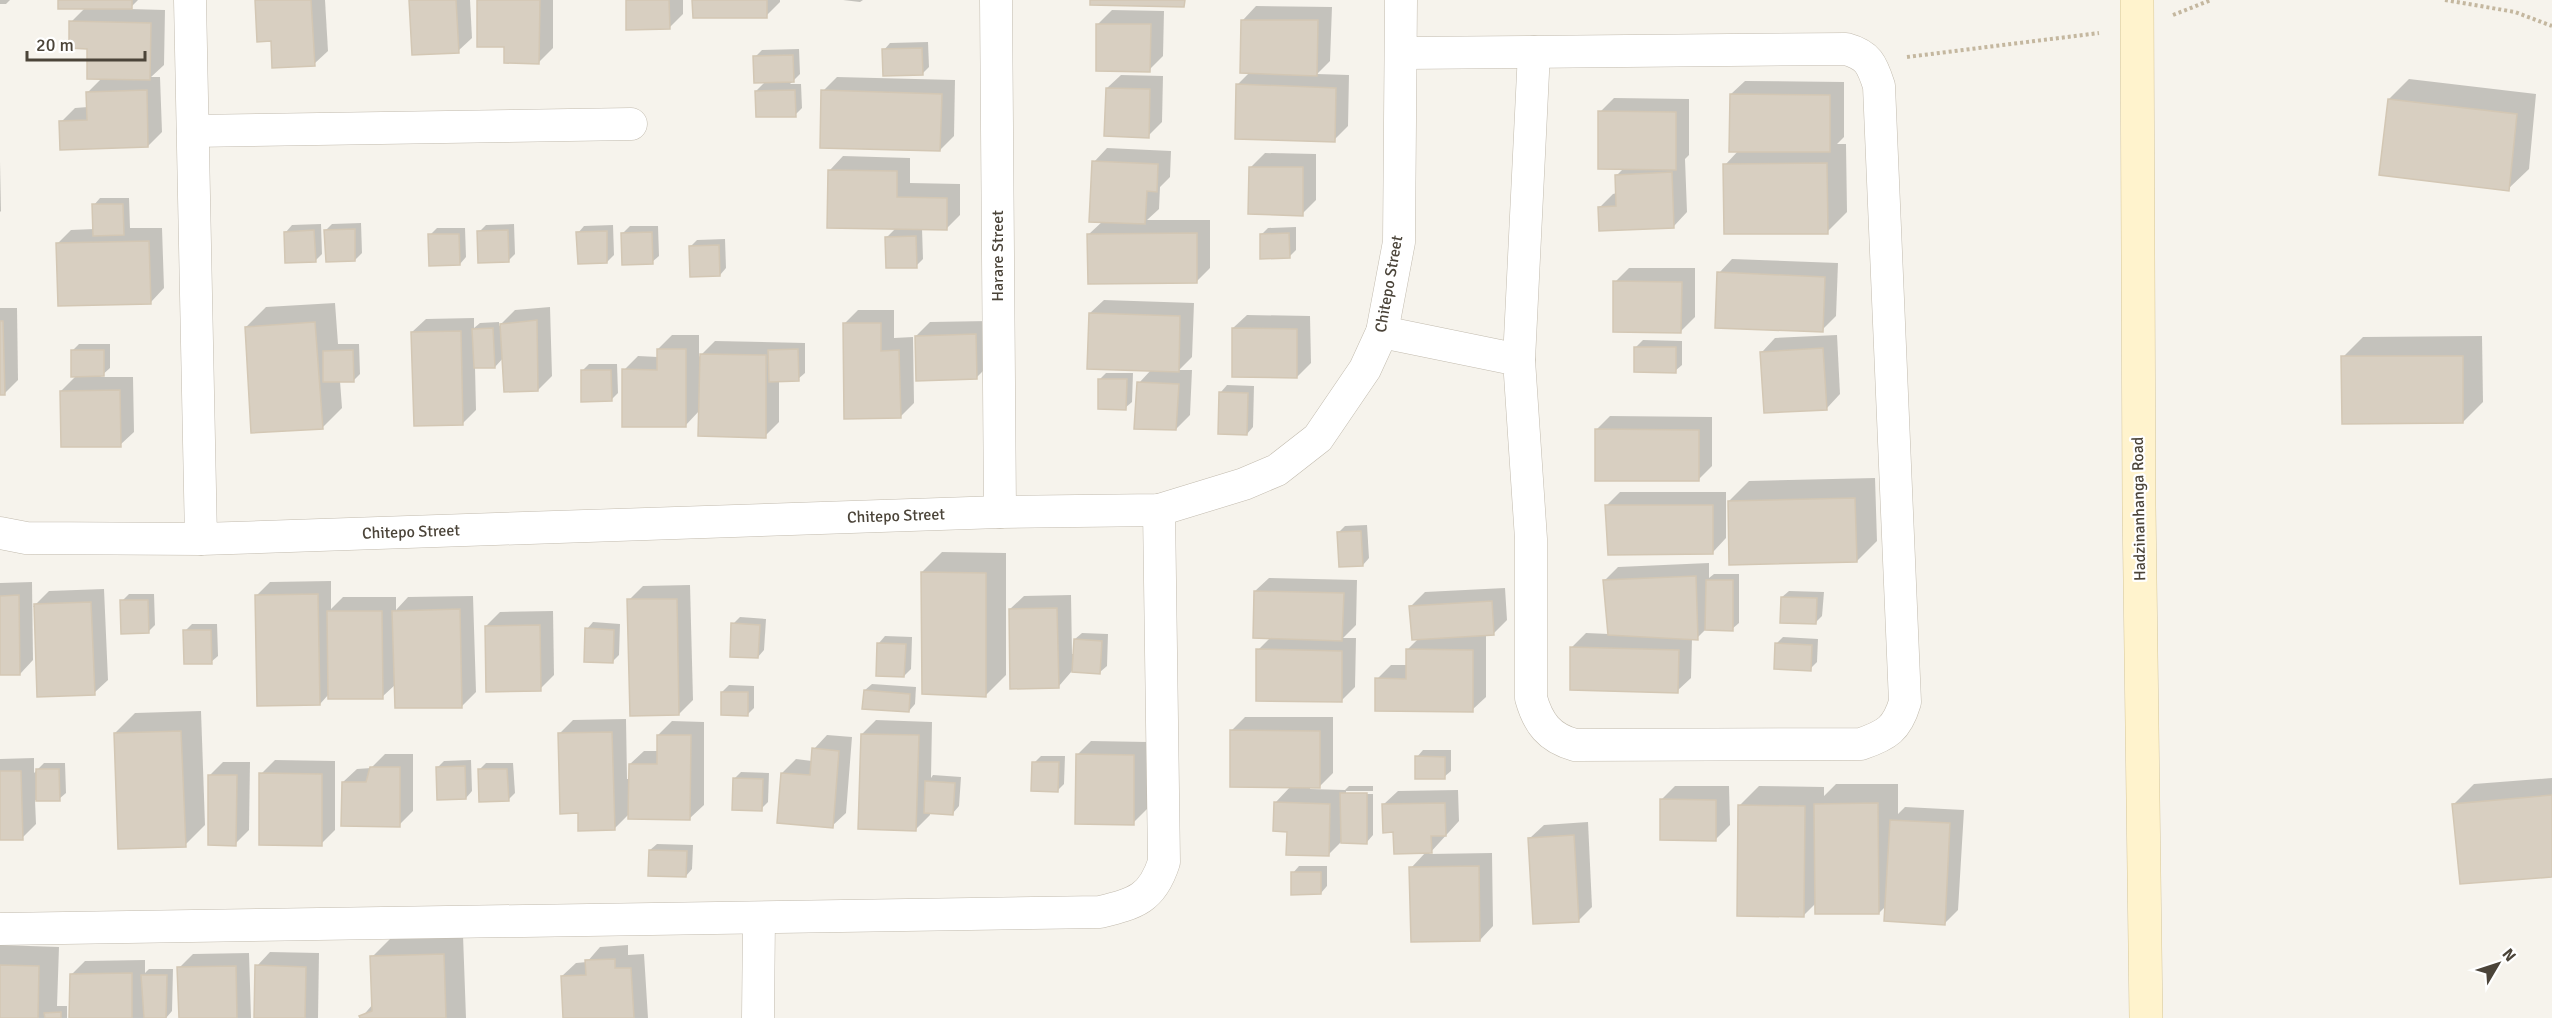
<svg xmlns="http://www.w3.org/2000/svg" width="2552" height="1018" font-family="Signika,sans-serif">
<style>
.shadow{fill:#0003}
.building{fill:#d8cfc1;stroke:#d3c7b4;stroke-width:1.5}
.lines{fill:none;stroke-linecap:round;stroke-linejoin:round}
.street-casing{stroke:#c2bbae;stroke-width:33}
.secondary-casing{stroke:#d6c79b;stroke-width:34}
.path{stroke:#c4b79f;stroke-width:4;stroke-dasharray:3 3;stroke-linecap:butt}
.street{stroke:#fff;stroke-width:32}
.secondary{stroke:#fff3cd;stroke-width:33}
.labels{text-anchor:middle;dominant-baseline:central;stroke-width:4.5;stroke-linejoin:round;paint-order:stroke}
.street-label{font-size:16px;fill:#4b4439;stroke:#fff}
</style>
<rect width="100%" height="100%" fill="#f6f3ec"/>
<!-- shadow -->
<g class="shadow">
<path d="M0,0H10L6,4H0Z"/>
<path d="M60,0H138L129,9L165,10L164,65L151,77H160L162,132L148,146L61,122L75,108L88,107V92L102,78L89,47L71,22L85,8Z"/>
<path d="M256,0H325L328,51L314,64L272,39Z"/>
<path d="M411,0H470L472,38L458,51Z"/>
<path d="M478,0H553V48L539,62L506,46Z"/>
<path d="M627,0H683V14L669,28Z"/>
<path d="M694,0H780V2L766,16Z"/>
<path d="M843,0H863L860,2Z"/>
<path d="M1256,6L1332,7L1330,61L1317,74L1349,75L1348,126L1334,140L1237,85L1250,72L1243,20Z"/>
<path d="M1112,10L1164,11L1163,56L1149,70L1098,24Z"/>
<path d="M928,42L929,67L922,74L884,50L890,43Z"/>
<path d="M799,49L800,74L790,84H801L802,108L795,115L756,91L766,81L755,57L762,50Z"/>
<path d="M1121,75L1163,76L1162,122L1148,136L1107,88Z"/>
<path d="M837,77L955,80L954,136L940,150L823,91Z"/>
<path d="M2409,79L2536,94L2529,169L2508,189L2389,99Z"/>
<path d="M1745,81L1844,82V137L1837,144H1846L1847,212L1827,232L1725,165L1739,150L1731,94Z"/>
<path d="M1614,98L1689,99V155L1685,159L1687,212L1674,226L1600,207L1613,194L1617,193L1616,176L1624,168L1600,112Z"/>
<path d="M1107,148L1171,151L1170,177L1160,187L1159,209L1147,220H1210V268L1196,282L1089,234L1103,221L1094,162Z"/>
<path d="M1265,153L1316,154V200L1302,214L1251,167Z"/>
<path d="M843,156L910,158V183L960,184V215L946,229L922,228L923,259L916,266L887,237L896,228L830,170Z"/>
<path d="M0,161L1,211L0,212Z"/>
<path d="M100,198H129L130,228H162L164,288L151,302L57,244L71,230L94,229V205Z"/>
<path d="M361,223L362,253L355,260L326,230L332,224Z"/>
<path d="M321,224L322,254L315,261L286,232L292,225Z"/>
<path d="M514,224L515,254L508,261L479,232L486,225Z"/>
<path d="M613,225L614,255L607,262L578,233L584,226Z"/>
<path d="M630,226H658L659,256L652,262L623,233Z"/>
<path d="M1296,227V250L1289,257L1261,235L1268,228Z"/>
<path d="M437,228H465L466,257L460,264L430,235Z"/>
<path d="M725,239L726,268L720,275L690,247L697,240Z"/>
<path d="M1732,259L1838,263L1836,316L1822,330L1719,273Z"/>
<path d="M1629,268H1695V317L1681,331L1615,282Z"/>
<path d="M1104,300L1194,303L1192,357L1179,370H1192L1190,415L1176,429L1139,383L1151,370L1090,313Z"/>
<path d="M335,303L338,344H359L360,374L354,380L340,381L342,408L322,428L246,327L266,307Z"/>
<path d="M550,307L552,376L538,390L504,357L495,367H475L476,410L462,424L412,332L426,319L474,318V328L480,323L499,322V326L515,310Z"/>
<path d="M0,308H17L18,380L4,394H0Z"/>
<path d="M858,310H894V338L913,337L914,403L900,417L844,324Z"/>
<path d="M1247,315L1310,316L1311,363L1297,377L1233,328Z"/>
<path d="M989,321L991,363L977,377L916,336L930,322Z"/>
<path d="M672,335H699V357L715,341L805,343V373L798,379L779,380V422L765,436L700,410L685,426L624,370L638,356L658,357V349Z"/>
<path d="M1837,335L1840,394L1827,408L1762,352L1775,338Z"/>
<path d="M2482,336L2483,402L2463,422L2343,357L2363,337Z"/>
<path d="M1643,340L1682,341V365L1675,371L1636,347Z"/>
<path d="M79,344H110V368L100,377H133L134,432L120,445L61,391L77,375L73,350Z"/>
<path d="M589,364H617L618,393L611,400L582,371Z"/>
<path d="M1106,373H1133L1132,402L1125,408L1100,379Z"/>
<path d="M1227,385L1254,386L1253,427L1247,434L1221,392Z"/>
<path d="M1610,416L1712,417V466L1698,480L1596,430Z"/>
<path d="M1875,478L1877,541L1857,561L1729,501L1749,481Z"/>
<path d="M1620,492H1726V538L1713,552L1606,506Z"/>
<path d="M1367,525L1369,558L1363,565L1338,533L1345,526Z"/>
<path d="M942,552L1006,553V675L986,695L922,572Z"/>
<path d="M1709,563V578L1714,574H1739V623L1732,629H1706L1697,638H1692L1691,678L1677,691L1572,647L1586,633L1609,634L1604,581L1618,567Z"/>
<path d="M1269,578L1357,580L1356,625L1343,638H1356L1355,687L1341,701L1258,650L1271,637L1255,591Z"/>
<path d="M331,581V609L343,597H396V610L408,597L473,596L476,692L462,706L396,684L382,697L329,694L320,704L256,596L270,582Z"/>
<path d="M32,582L33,660L20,674H0V583Z"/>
<path d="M690,585L693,700L679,714L629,600L643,586Z"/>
<path d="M1505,588L1507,620L1493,634H1486V697L1472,710L1377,679L1391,665H1407V650L1419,638L1411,606L1425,592Z"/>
<path d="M104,589L108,680L94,693L35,607H33L49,591Z"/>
<path d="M1789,591L1824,592L1822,616L1815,623L1782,597Z"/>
<path d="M129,594H154L155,625L148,632L122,601Z"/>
<path d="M1071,595L1072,654H1075V639L1082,633L1108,634L1107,666L1100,672L1072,671L1059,686L1010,609L1024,596Z"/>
<path d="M553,611L554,675L540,689L486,626L500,612Z"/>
<path d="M740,617L766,619L764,650L758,657L733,624Z"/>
<path d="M593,622L620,624L619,655L612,662L587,629Z"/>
<path d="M192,624H217L218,656L211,662L185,631Z"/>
<path d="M885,636L912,637L911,669L904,676L879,643Z"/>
<path d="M1783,637L1818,639L1817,662L1810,669L1777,643Z"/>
<path d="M872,684L916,687L915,704L909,711L865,690Z"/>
<path d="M729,685L754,686V708L747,715L722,692Z"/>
<path d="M201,711L205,825L185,845L115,733L135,713Z"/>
<path d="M1245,717H1333V773L1319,787H1310V789L1345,790L1349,786H1373V791H1346V794H1373V835L1367,842H1341L1328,855L1288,830L1275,803L1291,786L1231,731Z"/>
<path d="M626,719L627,779H630V764L644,751H658V735L672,721L704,722V805L690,818L630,813L615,828L579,812L559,734L573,720Z"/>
<path d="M876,720L932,722L931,778L933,775L961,777L959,806L953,813L930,812V815L916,829L862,734Z"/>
<path d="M827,735L852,737L846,813L832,826L782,773L796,759L812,761L814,749Z"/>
<path d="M1091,741L1148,742L1147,809L1133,823L1077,755Z"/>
<path d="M1423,750H1451V771L1444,777L1417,757Z"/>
<path d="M385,754H413V811L399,825L343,782L357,769L371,768Z"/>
<path d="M1041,756H1065L1064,784L1057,791L1034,763Z"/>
<path d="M34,758V773L44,763H65L66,793L59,799L35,800L36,824L22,838L0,839V759Z"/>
<path d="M275,760L335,761V830L321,844L261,774Z"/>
<path d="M471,760L472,791L466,798L437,768L444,761Z"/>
<path d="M223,762H250L249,830L235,844L209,776Z"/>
<path d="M486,763H513L515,793L508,800L479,770Z"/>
<path d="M741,772L769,773L768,802L761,809L735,778Z"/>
<path d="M2552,778V875L2454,804L2474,784Z"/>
<path d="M1836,784H1898V814L1905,807L1964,810L1958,910L1944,924L1887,905L1879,913L1816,903L1804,915L1739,806L1759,786L1824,787V796Z"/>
<path d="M1675,786H1729L1730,825L1716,839L1661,800Z"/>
<path d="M1458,790L1459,821L1429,854L1492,853L1493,926L1480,940L1411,868L1426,852L1395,830L1384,804L1398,791Z"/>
<path d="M1588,822L1592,907L1578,921L1530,838L1544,825Z"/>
<path d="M657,844L693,845L692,869L686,876L650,850Z"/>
<path d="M1299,866H1327V886L1321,893L1293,873Z"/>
<path d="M463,935L466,1018H361L373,1004L372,957L392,937Z"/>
<path d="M0,945L59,947L57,1006H67V1018H0Z"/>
<path d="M628,945V955L644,954L648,1018H564L562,976L576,963L587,962L600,947Z"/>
<path d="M270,952L319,953L318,1018H255L257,966Z"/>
<path d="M249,953L251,1018H180L179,968L193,954Z"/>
<path d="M145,960V973L149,969H173L172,1011L166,1018H70L71,975L85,961Z"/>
</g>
<!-- building -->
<g class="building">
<rect x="58" y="0" width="74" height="9"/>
<path d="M255,0H311L315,66L272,68L271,41L257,42Z"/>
<path d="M409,0H456L459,53L412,55Z"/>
<path d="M477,0H540L539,64L504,63V47H477Z"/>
<path d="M626,0H669L670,29L626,30Z"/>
<path d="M692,0H767V18H693Z"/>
<path d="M1090,0H1185L1184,7L1090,5Z"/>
<path d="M1241,20H1318L1317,76L1240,73Z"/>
<path d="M69,21L151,23L150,80L87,79V49L69,48Z"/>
<path d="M1096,24H1151L1150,72L1096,71Z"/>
<path d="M922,48L923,75L883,76L882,49Z"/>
<path d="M793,55L794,82L754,83L753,56Z"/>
<path d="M1236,84L1336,88L1335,142L1235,139Z"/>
<path d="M1106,88L1150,89L1149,138L1104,136Z"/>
<path d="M147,90L148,147L60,150L59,121L87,120L86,92Z"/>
<path d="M795,90L796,117H756L755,91Z"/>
<path d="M821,90L942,94L940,151L820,148Z"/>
<path d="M1730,94L1830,95V152H1729Z"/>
<path d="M2388,99L2517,114L2509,191L2379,175Z"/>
<path d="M1598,111L1676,112V170L1598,169Z"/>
<path d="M1092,161L1158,164L1157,192L1147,191L1145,224L1089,222Z"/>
<path d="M1827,163L1828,234H1724L1723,164Z"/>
<path d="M1249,167H1303V216L1248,214Z"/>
<path d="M828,170L897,171V197L947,198V230L827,228Z"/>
<path d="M1672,172L1674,228L1599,231L1598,207L1616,206L1615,175Z"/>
<path d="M92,204H123L124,235L93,236Z"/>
<path d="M355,229V261L326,262L324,230Z"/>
<path d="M314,230L316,262L285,263L284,232Z"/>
<path d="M508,230L509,262L478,263L477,231Z"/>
<path d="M607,231V263L578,264L576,232Z"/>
<path d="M652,232L653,264L622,265L621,233Z"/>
<path d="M1197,233V283L1088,284L1087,234Z"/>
<path d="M1289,233L1290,258L1260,259V234Z"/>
<path d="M428,234H459L460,265L429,266Z"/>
<path d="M916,236L917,268H886L885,237Z"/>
<path d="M149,241L151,304L58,306L56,243Z"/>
<path d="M719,245L720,276L690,277L689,246Z"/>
<path d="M1717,272L1825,277L1823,332L1715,328Z"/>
<path d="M1613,281L1682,282L1681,333L1613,332Z"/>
<path d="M1089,313L1180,316L1179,372L1087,369Z"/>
<path d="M537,320L538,391L504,392L500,324Z"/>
<path d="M0,321H3L5,395H0Z"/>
<path d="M315,322L323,429L251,433L245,327Z"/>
<path d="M843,323H881V351L899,350L901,418L844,419Z"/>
<path d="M493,328L495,368H474L472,329Z"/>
<path d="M1232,328L1297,329V378L1232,377Z"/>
<path d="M461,331L463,425L414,426L411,332Z"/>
<path d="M976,334L977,379L916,381L915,336Z"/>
<path d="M1634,347H1676V373L1634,372Z"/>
<path d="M1823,348L1827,410L1764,413L1760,352Z"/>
<path d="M657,349H686V427H622V369L657,370Z"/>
<path d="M798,349L799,381L769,382L768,350Z"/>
<path d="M71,350H104V376L71,377Z"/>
<path d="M353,350L354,382H323V351Z"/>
<path d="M700,354L766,355V438L698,436Z"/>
<path d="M2341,356H2463V423L2342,424Z"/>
<path d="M581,370H611L612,401L581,402Z"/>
<path d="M1098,379H1127L1126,410L1098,409Z"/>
<path d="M1137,382L1179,384L1176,430L1134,429Z"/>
<path d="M120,390L121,447H61L60,391Z"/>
<path d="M1219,392L1248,393L1247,435L1218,434Z"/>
<path d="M1595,429L1699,430V481H1595Z"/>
<path d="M1855,498L1857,562L1729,565L1728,501Z"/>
<path d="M1605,505H1713V554L1608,555Z"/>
<path d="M1361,531L1363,566L1339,567L1337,532Z"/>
<path d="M921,572L986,573V697L922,694Z"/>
<path d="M1696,576L1698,640L1608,635L1603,580Z"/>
<path d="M1706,580H1733V631L1705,630Z"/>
<path d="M1254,591L1344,593L1342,641L1253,638Z"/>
<path d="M318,594L320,705L257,706L255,595Z"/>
<path d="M19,595L20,675H0V596Z"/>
<path d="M1781,597L1817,598L1816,624L1780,623Z"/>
<path d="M627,599H677L679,715L630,716Z"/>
<path d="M120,600H148L149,633L121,634Z"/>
<path d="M1492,601L1494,635L1412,640L1409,606Z"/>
<path d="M91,602L95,695L37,697L34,604Z"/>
<path d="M1057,608L1059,688L1010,689L1009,609Z"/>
<path d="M460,609L462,708H395L392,611Z"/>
<path d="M327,611H382L383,699H328Z"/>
<path d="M731,623L760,625L758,658L730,657Z"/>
<path d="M540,625L541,691L486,692L485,626Z"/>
<path d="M585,628L614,630L613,663L584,662Z"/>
<path d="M183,630H211L212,664H184Z"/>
<path d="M1074,639L1102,641L1100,674L1072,672Z"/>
<path d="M877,643L906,644L904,677L876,676Z"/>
<path d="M1775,643L1812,645L1811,671L1774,669Z"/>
<path d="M1570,647L1679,650L1678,693L1570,690Z"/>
<path d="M1256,649L1342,651V702L1256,701Z"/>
<path d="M1406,649L1473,650V712L1375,711V678L1406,679Z"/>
<path d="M864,690L910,694L909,712L862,709Z"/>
<path d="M721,692H748V716L721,715Z"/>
<path d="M1230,730L1320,731V788L1230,787Z"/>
<path d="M181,731L186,847L118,849L114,733Z"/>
<path d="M612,732L615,830L578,831V813L560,814L558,733Z"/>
<path d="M861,734L919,735L916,831L858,829Z"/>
<path d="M657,735H691L690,820L628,819L629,764H657Z"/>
<path d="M812,748L839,751L833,828L777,823L781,773L810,775Z"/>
<path d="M1076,754L1134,755V825L1075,824Z"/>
<path d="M1415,756L1445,757V779H1415Z"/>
<path d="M1032,762H1059L1058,792L1031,791Z"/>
<path d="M465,766L466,799L437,800L436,767Z"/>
<path d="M370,767H400V827L341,826L342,782H366Z"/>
<path d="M36,769H59L60,801H36Z"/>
<path d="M478,769H507L509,801L479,802Z"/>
<path d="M0,771H21L23,840H0Z"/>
<path d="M259,773L322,774V846L259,845Z"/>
<path d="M208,775H237L236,846L208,845Z"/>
<path d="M733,778L763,779L762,811L732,810Z"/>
<path d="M925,781L955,783L953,815L924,813Z"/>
<path d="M1340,793H1367V844L1341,843Z"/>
<path d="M2552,795V877L2460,884L2452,804Z"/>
<path d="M1660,799L1716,800V841L1660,840Z"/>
<path d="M1274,802L1330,804L1329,856L1286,855L1287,832L1273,831Z"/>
<path d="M1445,803L1446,836H1431L1432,853L1394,854L1393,832L1383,833L1382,804Z"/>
<path d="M1878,803L1879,914H1815L1814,804Z"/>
<path d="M1738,805L1805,806L1804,917L1737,916Z"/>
<path d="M1890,820L1950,823L1945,925L1884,921Z"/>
<path d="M1574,835L1579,922L1533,924L1528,838Z"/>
<path d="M649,850L687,851L686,877L648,876Z"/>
<path d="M1479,866L1480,941L1411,942L1409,867Z"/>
<path d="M1291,872H1321V894L1291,895Z"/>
<path d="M444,954L446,1018H360L359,1016L372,1011L370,956Z"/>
<path d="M615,959V968H631L634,1018H563L561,976L586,975L585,960Z"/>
<path d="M0,965L39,966L38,1018H0Z"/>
<path d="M255,965L306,967L305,1018H254Z"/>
<path d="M236,966L237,1018H179L177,967Z"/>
<path d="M132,973V1018H69L70,974Z"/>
<path d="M141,975H167L166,1018H144Z"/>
<path d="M61,1012V1018H45L44,1013Z"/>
</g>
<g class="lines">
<!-- street casing -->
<g class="street-casing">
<g id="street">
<path d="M190,0L201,539"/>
<path d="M996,0L1000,512"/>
<path d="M193,131L631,124"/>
<path d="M1382,332L1519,360L1531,539V698C1538,723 1549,738 1575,745L1861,744C1887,735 1897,729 1905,702L1879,86C1872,64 1868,55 1846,49L1403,53"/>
<path d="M1519,360L1534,52"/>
<path d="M0,533L26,538L201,539L1000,512L1159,510L1244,484L1277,470L1318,438L1365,369L1382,332L1399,242L1401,0"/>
<path d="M0,929L1100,912C1136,903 1152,899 1164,862L1159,510"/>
<path d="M758,1018L759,918"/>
</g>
</g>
<!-- secondary casing -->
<g class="secondary-casing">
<path id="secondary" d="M2137,0L2139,506L2146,1018"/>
</g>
<!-- path -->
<g class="path">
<path d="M2445,0L2515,12L2552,26"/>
<path d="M2173,15L2211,0"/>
<path d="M1907,57L2099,33"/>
</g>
<!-- street -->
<use href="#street" class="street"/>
<!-- secondary -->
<use href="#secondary" class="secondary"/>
</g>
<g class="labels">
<!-- street labels -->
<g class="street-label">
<text transform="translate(998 256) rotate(-90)">Harare Street</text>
<text transform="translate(1389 284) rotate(-80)">Chitepo Street</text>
<text transform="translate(2139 509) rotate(-91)">Hadzinanhanga Road</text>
<text transform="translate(896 516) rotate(-2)">Chitepo Street</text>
<text transform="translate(411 532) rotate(-2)">Chitepo Street</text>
</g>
</g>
<!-- north arrow -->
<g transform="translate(2498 964) rotate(51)" stroke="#ffffff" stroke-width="4.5" paint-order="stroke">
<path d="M0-4.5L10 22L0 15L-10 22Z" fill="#4b4439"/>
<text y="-9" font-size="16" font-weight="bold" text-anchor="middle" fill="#4b4439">N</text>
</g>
<!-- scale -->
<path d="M27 51v9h118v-9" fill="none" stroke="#4b4439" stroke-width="3"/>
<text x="36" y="51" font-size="18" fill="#4b4439" stroke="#ffffff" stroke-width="4.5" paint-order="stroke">20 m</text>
</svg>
